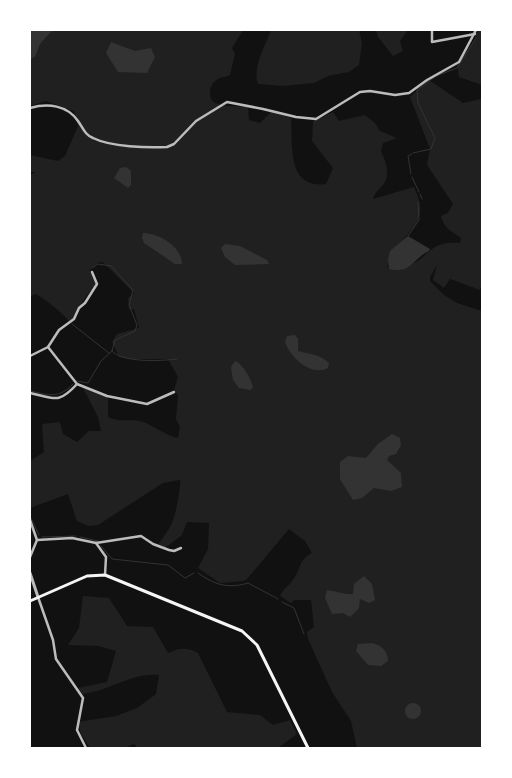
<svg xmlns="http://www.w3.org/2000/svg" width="512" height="778" font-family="'PT Sans Narrow',sans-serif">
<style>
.green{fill:#202020}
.water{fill:#333}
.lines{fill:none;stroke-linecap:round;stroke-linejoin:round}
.stream{stroke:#333;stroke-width:1}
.minor{stroke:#bcbcbc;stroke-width:2.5}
.tertiary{stroke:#bcbcbc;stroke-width:3}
.secondary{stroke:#f5f5f5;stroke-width:3}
</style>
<rect width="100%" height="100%" fill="#111"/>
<!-- green -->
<g class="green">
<path d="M30,30H243L232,48L235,54L230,75C226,77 221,77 218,79C210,83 206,97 215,103C224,107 238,106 248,107L249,120L260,123L272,111L291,118C293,144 286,189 326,184L333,168L312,141L313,121L333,112L339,121L365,115L375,123L380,131L397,138L383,143L381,151C385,160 390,172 385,182C381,189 375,191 373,199L414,187C426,214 420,219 404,239C398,247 393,257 387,266L389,269C396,268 404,268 410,265C430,257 429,240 460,243L461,238C451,231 444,228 441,216L448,213L453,204L427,165L430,149L410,97L429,80L463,103L481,99L482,96V285L480,290L450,279L444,288L433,280L437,265L430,277V281L444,295L457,303L482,311V748H357L351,721L332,692L308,639L307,632L314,627L311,600H294L291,603L280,596C283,589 289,586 293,580C301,569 298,560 312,553L305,541L289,529L247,579L243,581L220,583L198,568L208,549L209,523L187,522L182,535L165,548L158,545C163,537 170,529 173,520C176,514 181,486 180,480L163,483L98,525L89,526L77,521L68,494L30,508V461L44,452L42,424L60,422L63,434L77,442L89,431H101L98,417L82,386L108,397V417C119,423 131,418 143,422C155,426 166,436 178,438L180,427L176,419L178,395L174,390L178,377L168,359H129L119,357L112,342L117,334L139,328L134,309H129L128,298L134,293L104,263L99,262L90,270L96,285C88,294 78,305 76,316L69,321C59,310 49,302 36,294L30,296C30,284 32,272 30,260V175L36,172H30V155L58,161L65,156L78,126L74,111L46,101L30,106V60L34,58Z"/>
<path d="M271,30H359L362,43L359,65L349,72L328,76L314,83L284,86L258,84C252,66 265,47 271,30Z"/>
<path d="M376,30H408L400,41L403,51L393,56L378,37Z"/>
<path d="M478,31H482V85L459,77L457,66L474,41Z"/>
<path d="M83,596L109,598L127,626L153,627L168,653C179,648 187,647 198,653L227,712L260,715L273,725L290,720L297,734L278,748H138L134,744L124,748H90L81,734L78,722L116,716L137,708L156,694L159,675C131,672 111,691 81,694L78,688L107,682L116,651L98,646L68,645L79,628Z"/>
</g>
<!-- water -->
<g class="water">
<path d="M30,30H53C49,34 44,39 41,43C36,49 39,56 30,60Z"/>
<path d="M111,42L135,51L151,48L155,57L147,73L118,72L106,53Z"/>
<path d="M120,168L126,167L131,171V185L128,188L114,178Z"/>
<path d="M143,233C159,233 182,247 182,264H175L144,243L142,238Z"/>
<path d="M408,236L430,249L429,251C412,259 412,274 389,269L388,260L390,251Z"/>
<path d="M225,244L240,246L267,260L269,264L235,265L225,257L221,248Z"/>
<path d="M295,335L298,339V351C310,354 319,354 329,363L328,368C311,377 290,357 285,342L287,336Z"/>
<path d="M235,361C242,363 251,379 253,387L251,390L239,388L233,380L231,367Z"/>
<path d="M392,434L400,438L401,445L396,454L389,456L387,460L401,473L402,487L391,491L374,488L362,498L353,500L340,479V462L348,456L366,458L378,444Z"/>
<path d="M364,576L372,584L375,600L369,603L360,599L359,608L350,617L343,613L332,614L325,598L327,590C336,591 345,595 353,594L354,584Z"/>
<path d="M372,643C381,645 388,651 388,661L381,666L368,665L356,651L358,644Z"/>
<circle cx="413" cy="711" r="8"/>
</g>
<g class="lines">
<!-- stream -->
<g class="stream">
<path d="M473,33L474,30"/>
<path d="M413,153L431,149L435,138L418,103L417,90L436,76L457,68L476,38"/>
<path d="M411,174L408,156L412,154"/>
<path d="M412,177L419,192"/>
<path d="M420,194L422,199"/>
<path d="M408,236L419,220L418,202"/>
<path d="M72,324L109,353"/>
<path d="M112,351C122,363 161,361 177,359"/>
<path d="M77,381L88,383L101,361L112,351L115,340L135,331L137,325L129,305L133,290L111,266L98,264L92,268"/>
<path d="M30,391C49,395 59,399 73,384"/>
<path d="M30,516L39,535"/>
<path d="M42,537L76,536"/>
<path d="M80,537L98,541"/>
<path d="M101,546L112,559L168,565L185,578L194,573"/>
<path d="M198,573C215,585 228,589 248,583L278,599"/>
<path d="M282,602L294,608L304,634"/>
</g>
<!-- minor -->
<g class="minor">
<path d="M432,30V42L475,34"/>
<path d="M30,108C48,103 67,105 78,121C83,128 85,135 93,138C111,147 148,148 167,147L174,144L196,121L227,102L263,109L296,117L316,119L360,92L370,91L395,95L409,93L427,80L459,62L476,30"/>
<path d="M48,347L77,384L107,396L147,404L174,392"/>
<path d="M30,356L48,347L59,330L74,319L79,308L85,303L97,284L92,272"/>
<path d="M30,393C54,398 58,405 77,384"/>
<path d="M30,520L37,540"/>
<path d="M96,543L141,536L153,544L169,550L174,551L181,548"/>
<path d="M30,557L37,540L72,538L96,543L106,557L105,575"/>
<path d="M38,597L53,640L56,659L83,698L77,730L86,748"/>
</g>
<!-- tertiary -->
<path class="tertiary" d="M30,573L38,597"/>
<!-- secondary -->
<path class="secondary" d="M30,601L87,576L105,575L242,631L257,645L308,748"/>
</g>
<!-- border -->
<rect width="512" height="778" fill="none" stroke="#ffffff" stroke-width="62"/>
</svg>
